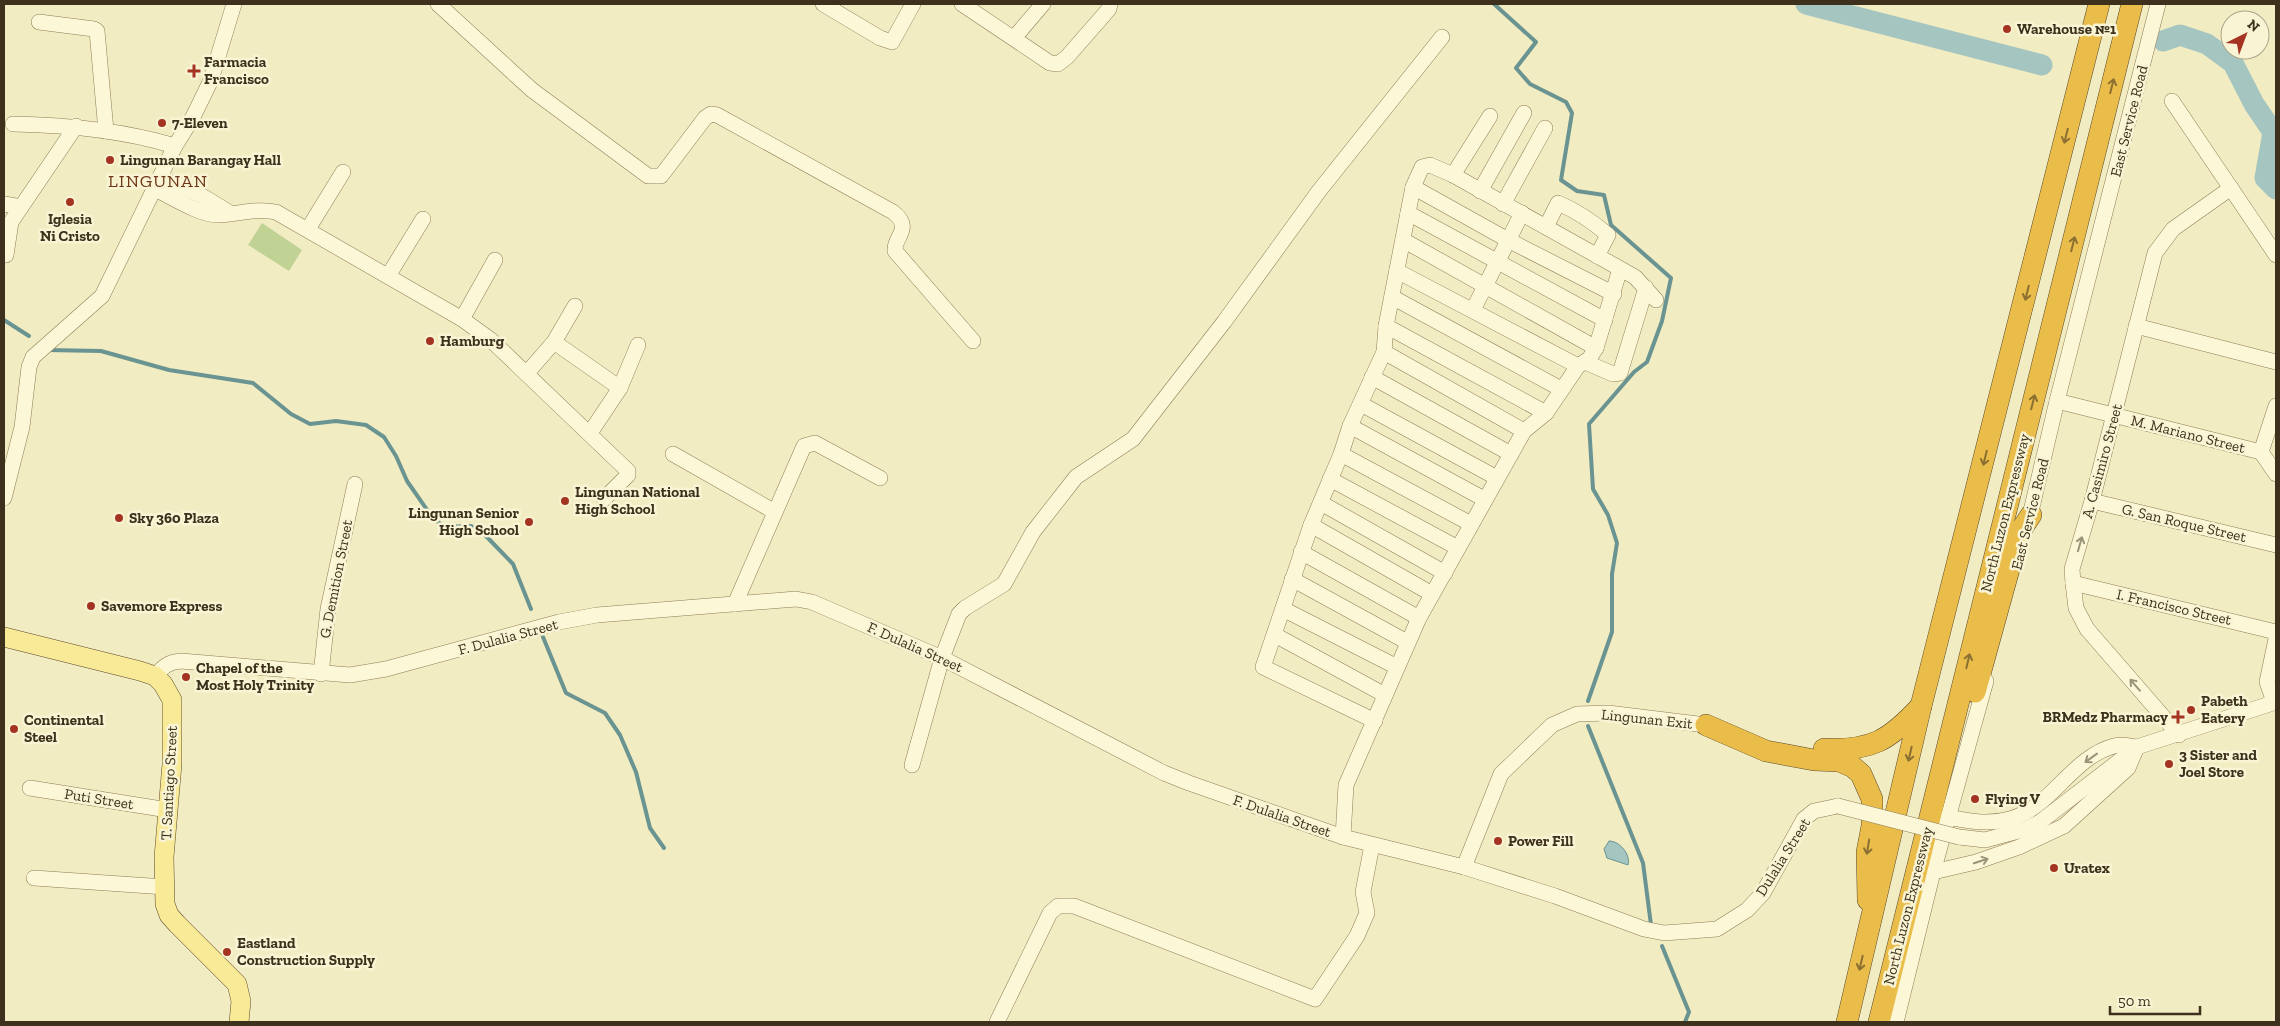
<svg xmlns="http://www.w3.org/2000/svg" width="2280" height="1026" font-family="'Zilla Slab',serif">
<style>
.green{fill:#c1d295}
.water{fill:#a5c5c0;stroke:#6a9491}
.lines{fill:none;stroke-linecap:round;stroke-linejoin:round}
.stream{stroke:#6a9491;stroke-width:4}
.river{stroke:#a5c5c0;stroke-width:21}
.minor-casing{stroke:#8f7d57;stroke-width:16}
.major-casing{stroke:#5c4a2c;stroke-width:20}
.highway-casing{stroke:#5c4a2c;stroke-width:22}
.minor{stroke:#fcf7d7;stroke-width:15}
.major{stroke:#f9ea97;stroke-width:19}
.highway{stroke:#eabd4b;stroke-width:21}
.minor-bridge-casing{stroke:#8f7d57;stroke-width:16;stroke-linecap:butt}
.minor-bridge{stroke:#fcf7d7;stroke-width:15}
.oneway{stroke:#8b7032}
.oneway2{stroke:#9c947a}
.poi-dot{fill:#a43421;stroke:#f9f4d3;stroke-width:2}
.labels{text-anchor:middle;dominant-baseline:central;stroke-width:5;stroke-linejoin:round;paint-order:stroke}
.poi-label{font-size:15px;font-weight:bold;fill:#3d311d;stroke:#f9f4d3;text-anchor:start}
.street-label{font-size:15px;fill:#3d311d;stroke:#f9f4d3}
.quarter-label{font-size:18px;letter-spacing:1px;fill:#6e3718;stroke:#f9f4d3}
</style>
<rect width="100%" height="100%" fill="#f2ecc2"/>
<!-- green -->
<path class="green" d="M262,223L302,250L289,271L248,245Z"/>
<!-- water -->
<path class="water" d="M1609,841C1620,841 1631,855 1628,865L1607,858L1604,849Z"/>
<g class="lines">
<!-- stream -->
<g class="stream">
<path d="M1494,4L1536,42L1516,68L1530,84L1566,102L1572,113L1561,180L1577,191L1604,195L1611,225L1671,278L1662,321L1647,362L1634,372L1589,424L1593,489L1608,515L1617,543L1612,574V632L1588,701"/>
<path d="M4,320L29,336"/>
<path d="M47,350L101,351L169,370L253,383L291,414L310,424L336,421L366,425L384,437L396,456L407,481L432,517L444,527L471,526L484,534L513,564L531,609"/>
<path d="M543,637L566,693L605,713L620,735L636,772L650,828L664,848"/>
<path d="M1588,726L1643,863L1651,925"/>
<path d="M1662,946L1689,1012L1685,1022"/>
</g>
<!-- river -->
<g class="river">
<path d="M1806,4L2042,65"/>
<path d="M2163,41L2180,35L2207,44L2233,63L2254,104L2273,132L2265,178L2276,189"/>
</g>
<!-- minor casing -->
<g class="minor-casing">
<g id="minor">
<path d="M438,4L532,90L648,176H661L705,118L711,114L717,115L893,212C914,228 893,238 895,251L973,341"/>
<path d="M823,4L880,38L892,42L913,4"/>
<path d="M962,4L1050,63L1058,64L1067,57L1109,9L1110,4"/>
<path d="M39,22L94,29L97,31L106,131"/>
<path d="M1014,38L1043,4"/>
<path d="M2172,101L2276,255"/>
<path d="M13,124C69,125 122,130 175,146"/>
<path d="M1453,175L1490,116"/>
<path d="M161,178L204,197L230,213"/>
<path d="M1413,187L1508,240L1614,294"/>
<path d="M155,189C172,197 201,216 219,215C239,214 256,208 276,212L462,319L491,340L628,471V475L604,499"/>
<path d="M1480,191L1524,113"/>
<path d="M4,204L21,207"/>
<path d="M1503,204L1545,128"/>
<path d="M1408,213L1605,320"/>
<path d="M1546,227L1558,203C1577,211 1592,221 1608,235L1597,256"/>
<path d="M308,229L343,172"/>
<path d="M1403,240L1596,348"/>
<path d="M6,255L11,222L76,126"/>
<path d="M1397,271L1578,366"/>
<path d="M388,276L423,219"/>
<path d="M1392,297L1561,389"/>
<path d="M1473,310L1522,213"/>
<path d="M462,319L495,260"/>
<path d="M1386,326L1546,413"/>
<path d="M2136,326L2276,362"/>
<path d="M554,342L620,388"/>
<path d="M1384,352L1524,431"/>
<path d="M1585,362L1613,374L1620,373L1646,288"/>
<path d="M527,373L554,342L575,306"/>
<path d="M1372,377L1511,454"/>
<path d="M2057,401L2261,452"/>
<path d="M1361,404L1497,478"/>
<path d="M1350,426L1484,499"/>
<path d="M590,433L620,388L638,345"/>
<path d="M2261,452L2276,406"/>
<path d="M2261,452L2276,474"/>
<path d="M673,454L775,512"/>
<path d="M1341,454L1471,524"/>
<path d="M1330,479L1458,548"/>
<path d="M4,498L22,427L29,367L33,357L102,296L175,146L193,117L211,80L234,4"/>
<path d="M2092,501L2276,545"/>
<path d="M1321,503L1445,573"/>
<path d="M2028,524L2057,401L2158,4"/>
<path d="M1311,525L1432,594"/>
<path d="M1301,552L1419,618"/>
<path d="M1292,579L1407,642"/>
<path d="M2073,583L2276,632"/>
<path d="M735,604L804,446L815,443L880,478"/>
<path d="M1283,609L1397,667"/>
<path d="M1275,635L1385,695"/>
<path d="M321,674L328,609L355,484"/>
<path d="M155,676C163,667 168,662 181,661L350,675L386,669L559,622L597,615L796,599L812,602L942,658L1164,773L1189,783L1343,837L1464,867L1555,896L1644,929L1664,933L1717,929L1747,910L1763,893L1804,819L1814,811L1838,806"/>
<path d="M2274,702L2267,682L2276,639"/>
<path d="M1375,721L1263,667L1311,525L1341,454L1350,426L1384,352L1386,326L1413,187L1422,167L1430,165L1453,175L1635,277L1656,300"/>
<path d="M2179,735L2087,629L2076,608L2073,583L2072,569L2092,501L2155,253L2173,229L2231,188"/>
<path d="M912,765L942,658L959,614L965,608L1004,584L1033,532L1076,477L1133,439L1224,322L1319,191L1442,37"/>
<path d="M30,788L168,810"/>
<path d="M1948,817C1970,821 1988,825 2010,819C2051,808 2072,757 2114,746C2120,744 2130,746 2137,747L2276,702"/>
<path d="M1343,837L1346,785L1419,618L1524,431L1546,413L1578,366L1589,359L1596,348L1620,269"/>
<path d="M1959,837L1985,840L2026,829L2040,822L2136,748"/>
<path d="M1464,867L1501,774L1552,725L1577,714L1608,713L1706,725"/>
<path d="M1933,872L1976,862L2019,847L2064,826L2128,768L2137,747"/>
<path d="M34,878L165,887"/>
<path d="M997,1022L1050,913L1058,906H1074L1315,999L1357,936L1367,913L1363,892L1372,845"/>
<path d="M1896,1022L1933,872L1986,681"/>
</g>
</g>
<!-- major casing -->
<g class="major-casing">
<path id="major" d="M4,637L140,671L155,676L163,684L172,700V764L164,857L165,904L169,915L177,924L237,984L241,1001L239,1022"/>
</g>
<!-- highway casing -->
<g class="highway-casing">
<g id="highway">
<path d="M1975,692L2019,533L2031,515"/>
<path d="M1706,725L1766,751L1814,760L1839,761L1853,767L1861,774L1872,799V826L1867,852L1868,900"/>
<path d="M1824,749C1871,751 1889,741 1921,706"/>
<path d="M1847,1022L1921,706L2099,4"/>
<path d="M1879,1022L2132,4"/>
</g>
</g>
<!-- minor -->
<use href="#minor" class="minor"/>
<!-- major -->
<use href="#major" class="major"/>
<!-- highway -->
<use href="#highway" class="highway"/>
<!-- minor-bridge casing -->
<g class="minor-bridge-casing">
<path id="minor-bridge" d="M1838,806L1959,837"/>
</g>
<!-- minor-bridge -->
<use href="#minor-bridge" class="minor-bridge"/>
</g>
<!-- one-way arrows -->
<defs><path id="oneway-shaft" d="M-6 0H5M1.5-3L5.5 0L1.5 3" fill="none" stroke-width="1.6" stroke-linecap="round" stroke-linejoin="round" transform="scale(1.25)"/></defs>
<g class="oneway">
<use href="#oneway-shaft" transform="translate(2112 86) rotate(-76)"/>
<use href="#oneway-shaft" transform="translate(2066 136) rotate(104)"/>
<use href="#oneway-shaft" transform="translate(2073 244) rotate(-76)"/>
<use href="#oneway-shaft" transform="translate(2027 293) rotate(104)"/>
<use href="#oneway-shaft" transform="translate(2033 402) rotate(-76)"/>
<use href="#oneway-shaft" transform="translate(1985 458) rotate(104)"/>
<use href="#oneway-shaft" transform="translate(1968 661) rotate(-77)"/>
<use href="#oneway-shaft" transform="translate(1910 754) rotate(103)"/>
<use href="#oneway-shaft" transform="translate(1868 847) rotate(99)"/>
<use href="#oneway-shaft" transform="translate(1861 963) rotate(103)"/>
</g>
<g class="oneway2">
<use href="#oneway-shaft" transform="translate(2080 544) rotate(-74)"/>
<use href="#oneway-shaft" transform="translate(2135 685) rotate(-131)"/>
<use href="#oneway-shaft" transform="translate(2091 758) rotate(144)"/>
<use href="#oneway-shaft" transform="translate(1981 861) rotate(-18)"/>
</g>
<!-- markers -->
<g class="poi-dot">
<circle cx="2007" cy="29" r="5"/>
<path d="M191.5 63.5h5v5h5v5h-5v5h-5v-5h-5v-5h5z"/>
<circle cx="162" cy="123" r="5"/>
<circle cx="110" cy="160" r="5"/>
<circle cx="70" cy="202" r="5"/>
<circle cx="430" cy="341" r="5"/>
<circle cx="565" cy="501" r="5"/>
<circle cx="119" cy="518" r="5"/>
<circle cx="529" cy="522" r="5"/>
<circle cx="91" cy="606" r="5"/>
<circle cx="186" cy="677" r="5"/>
<circle cx="2191" cy="710" r="5"/>
<path d="M2175.5 709.5h5v5h5v5h-5v5h-5v-5h-5v-5h5z"/>
<circle cx="14" cy="729" r="5"/>
<circle cx="2169" cy="764" r="5"/>
<circle cx="1975" cy="799" r="5"/>
<circle cx="1498" cy="841" r="5"/>
<circle cx="2054" cy="868" r="5"/>
<circle cx="227" cy="952" r="5"/>
</g>
<g class="labels">
<!-- poi labels -->
<g class="poi-label">
<text x="2017" y="29">Warehouse №1</text>
<text x="204" y="62">Farmacia<tspan x="204" dy="17">Francisco</tspan></text>
<text x="172" y="123">7-Eleven</text>
<text x="120" y="160">Lingunan Barangay Hall</text>
<text x="70" y="219" text-anchor="middle">Iglesia<tspan x="70" dy="17">Ni Cristo</tspan></text>
<text x="440" y="341">Hamburg</text>
<text x="575" y="492">Lingunan National<tspan x="575" dy="17">High School</tspan></text>
<text x="519" y="513" text-anchor="end">Lingunan Senior<tspan x="519" dy="17">High School</tspan></text>
<text x="129" y="518">Sky 360 Plaza</text>
<text x="101" y="606">Savemore Express</text>
<text x="196" y="668">Chapel of the<tspan x="196" dy="17">Most Holy Trinity</tspan></text>
<text x="2201" y="701">Pabeth<tspan x="2201" dy="17">Eatery</tspan></text>
<text x="2168" y="717" text-anchor="end">BRMedz Pharmacy</text>
<text x="24" y="720">Continental<tspan x="24" dy="17">Steel</tspan></text>
<text x="2179" y="755">3 Sister and<tspan x="2179" dy="17">Joel Store</tspan></text>
<text x="1985" y="799">Flying V</text>
<text x="1508" y="841">Power Fill</text>
<text x="2064" y="868">Uratex</text>
<text x="237" y="943">Eastland<tspan x="237" dy="17">Construction Supply</tspan></text>
</g>
<!-- street labels -->
<g class="street-label">
<text transform="translate(2129 121) rotate(-76)">East Service Road</text>
<text transform="translate(2188 434) rotate(14)">M. Mariano Street</text>
<text transform="translate(2102 461) rotate(-75)">A. Casimiro Street</text>
<text transform="translate(2005 513) rotate(-76)">North Luzon Expressway</text>
<text transform="translate(2030 514) rotate(-76)">East Service Road</text>
<text transform="translate(2184 523) rotate(13)">G. San Roque Street</text>
<text transform="translate(336 579) rotate(-79)">G. Demition Street</text>
<text transform="translate(2174 607) rotate(13)">I. Francisco Street</text>
<text transform="translate(508 637) rotate(-15)">F. Dulalia Street</text>
<text transform="translate(915 647) rotate(24)">F. Dulalia Street</text>
<text transform="translate(1647 719) rotate(6)">Lingunan Exit</text>
<text transform="translate(169 783) rotate(-87)">T. Santiago Street</text>
<text transform="translate(99 799) rotate(9)">Puti Street</text>
<text transform="translate(1282 816) rotate(19)">F. Dulalia Street</text>
<text transform="translate(1783 857) rotate(-58)">Dulalia Street</text>
<text transform="translate(1908 906) rotate(-76)">North Luzon Expressway</text>
</g>
<!-- quarter labels -->
<g class="quarter-label">
<text x="158" y="181">LINGUNAN</text>
</g>
</g>
<!-- border -->
<rect width="2280" height="1026" fill="none" stroke="#3d311d" stroke-width="10"/>
<!-- north arrow -->
<g transform="translate(2245 35) rotate(42)"><circle r="24" fill="#f9f4d3" stroke="#aea68a"/>
<path d="M0-4L9 19L0 12L-9 19Z" fill="#a43421"/>
<text y="-8" font-size="14" font-weight="bold" text-anchor="middle" fill="#3d311d">N</text>
</g>
<!-- scale -->
<path d="M2110 1006v8h90v-8" fill="none" stroke="#3d311d" stroke-width="2.5"/>
<text x="2118" y="1006" font-size="15" fill="#3d311d" stroke="#f9f4d3" stroke-width="4" paint-order="stroke">50 m</text>
</svg>
